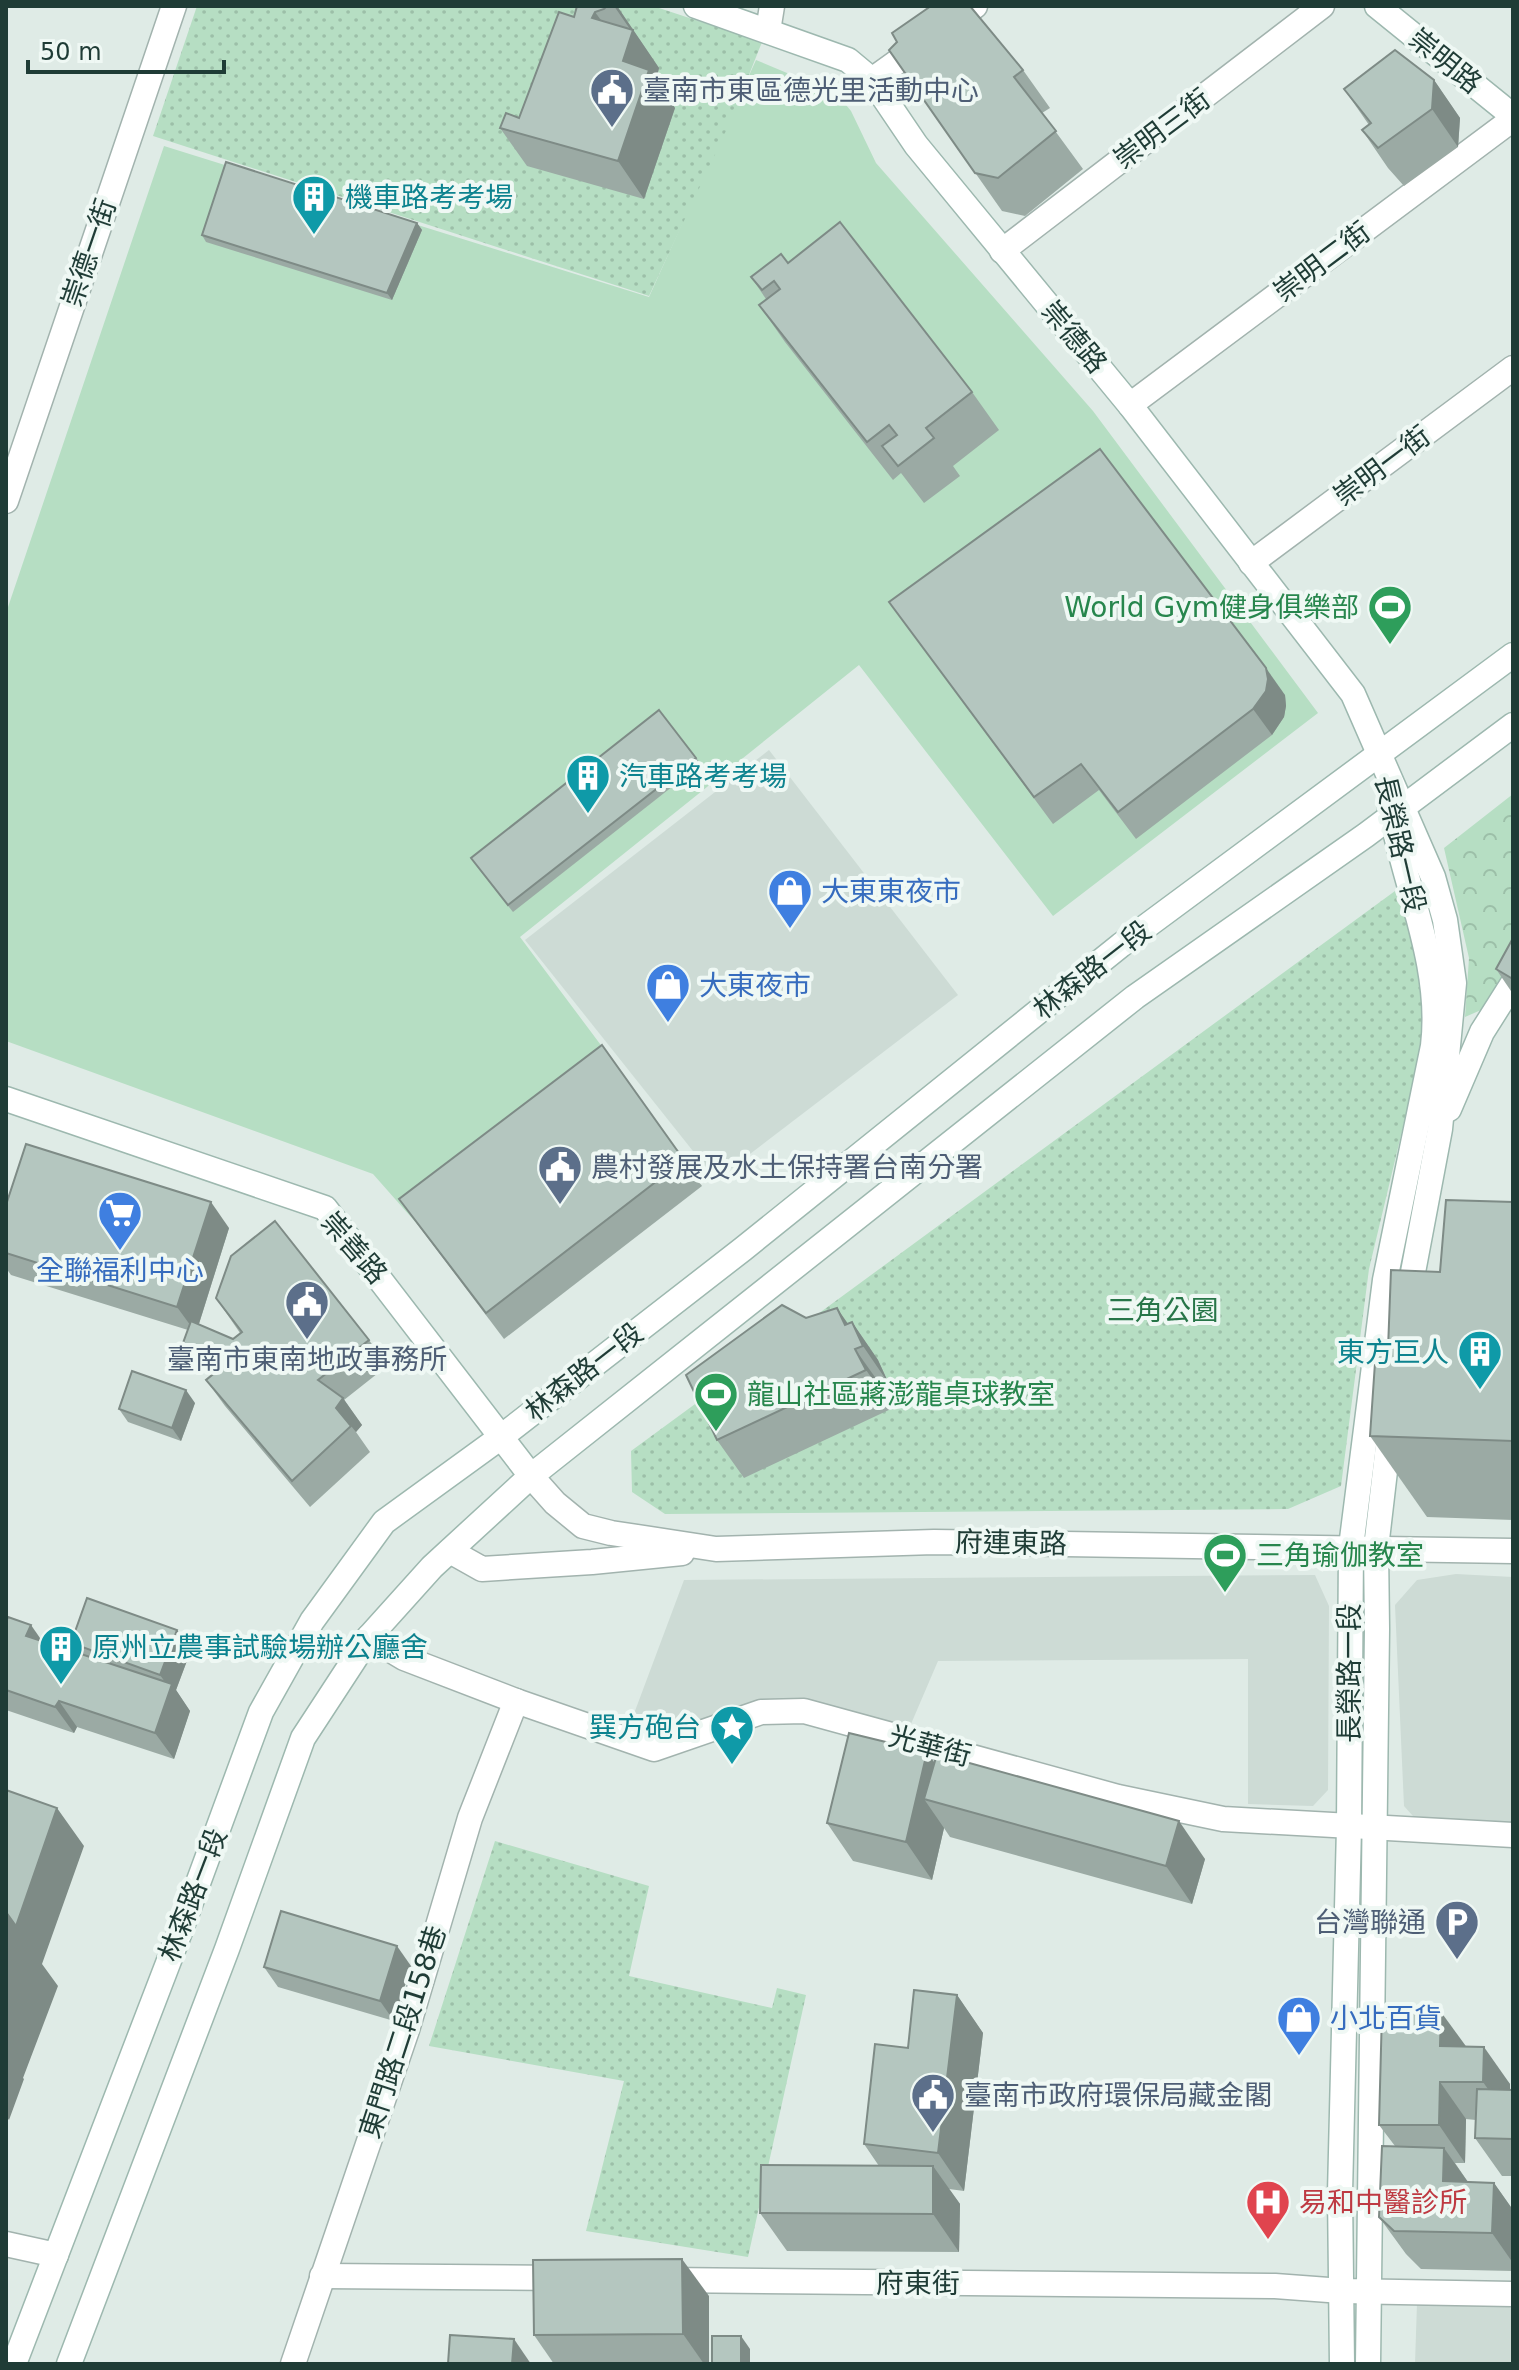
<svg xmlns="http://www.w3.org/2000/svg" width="1519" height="2370" font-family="'DejaVu Sans','Noto Sans TC',sans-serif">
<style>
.built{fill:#cddbd5}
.grass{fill:#b6dec3}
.forest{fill:url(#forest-crowns)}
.park{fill:url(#park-dots)}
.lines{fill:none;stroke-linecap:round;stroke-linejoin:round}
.street-casing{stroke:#a2b3ae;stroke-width:27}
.secondary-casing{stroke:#9db8af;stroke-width:27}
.street{stroke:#fff;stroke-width:24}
.secondary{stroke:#fff;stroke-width:24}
.wall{fill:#9baaa4}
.shaded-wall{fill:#7e8b86}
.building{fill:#b4c6bf;stroke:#7e8b86;stroke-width:2}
.labels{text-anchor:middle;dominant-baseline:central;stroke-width:8;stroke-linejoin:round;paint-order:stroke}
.street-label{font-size:28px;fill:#1f3c36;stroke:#eff8f4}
.service-label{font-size:28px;fill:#4e5e75;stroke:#eff8f4;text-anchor:start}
.culture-label{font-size:28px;fill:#0d838f;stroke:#eff8f4;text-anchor:start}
.leisure-label{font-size:28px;fill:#27864d;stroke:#eff8f4;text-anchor:start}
.shop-label{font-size:28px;fill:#366cbe;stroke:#eff8f4;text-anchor:start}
.park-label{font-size:28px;fill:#277548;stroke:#eff8f4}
.health-label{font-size:28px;fill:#be3a42;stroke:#eff8f4;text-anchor:start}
</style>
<defs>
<pattern id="forest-crowns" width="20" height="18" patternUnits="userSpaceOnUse" patternTransform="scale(2)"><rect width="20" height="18" fill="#b6dec3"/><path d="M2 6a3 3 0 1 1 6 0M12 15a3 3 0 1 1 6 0" fill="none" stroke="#9cbfa8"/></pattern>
<pattern id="park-dots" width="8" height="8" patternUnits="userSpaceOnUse" patternTransform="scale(2)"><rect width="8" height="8" fill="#b6dec3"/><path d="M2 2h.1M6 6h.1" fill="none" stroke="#9cbfa8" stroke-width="1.8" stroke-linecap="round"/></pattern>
</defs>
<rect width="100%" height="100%" fill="#dfebe6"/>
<!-- built -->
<g class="built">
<path d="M769,750L958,995L716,1180L525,940Z"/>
<path d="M1456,1574L1513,1577V1829L1421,1825L1404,1806L1395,1605L1417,1580Z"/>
<path d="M1315,1575L1329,1606L1328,1790L1313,1806L1248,1804V1659L938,1661L908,1731L771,1699L653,1737L629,1727L684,1580Z"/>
<path d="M1417,2303L1513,2305V2364H1415Z"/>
</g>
<!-- grass -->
<path class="grass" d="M756,60L837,94L851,111L876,163L1093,411L1318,713L1053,916L859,665L520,937L621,1072L418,1225L373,1174L6,1041V613L164,146L649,297Z"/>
<!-- forest -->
<path class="forest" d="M1513,794V960L1481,1010L1465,1017L1469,958L1444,848Z"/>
<!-- park -->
<g class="park">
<path d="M197,6H653L762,42L731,120L649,296L153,136Z"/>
<path d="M1395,891L1418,951L1429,1018L1369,1269L1341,1486L1288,1509L665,1514L632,1492L631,1451Z"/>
<path d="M495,1841L649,1886L629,1976L772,2008L777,1988L806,1995L748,2257L586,2231L624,2081L429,2046Z"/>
</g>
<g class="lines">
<!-- street casing -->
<g class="street-casing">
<g id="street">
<path d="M768,31L772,6"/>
<path d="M872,80L975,6"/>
<path d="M1002,251L1322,6"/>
<path d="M1130,405L1513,119"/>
<path d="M6,501L174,6"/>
<path d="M1251,563L1513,368"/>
<path d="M531,1476L555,1503L583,1526L611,1533L716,1549L934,1542L1513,1551"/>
<path d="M450,1551L482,1569L592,1562L682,1553"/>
<path d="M369,1637L404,1658L516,1701L654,1749L761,1712L804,1711L1118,1797L1223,1819L1513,1835"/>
<path d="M6,2244L56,2255"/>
<path d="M322,2276L564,2278"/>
<path d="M665,2280L1275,2286L1342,2291L1513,2294"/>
<path d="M293,2364L407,2030L470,1818L516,1701"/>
</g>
</g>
<!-- secondary casing -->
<g class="secondary-casing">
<g id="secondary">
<path d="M696,6L848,60L872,80L916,145L1130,405L1353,694L1433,877L1445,920L1454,983L1440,1129L1407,1304"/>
<path d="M1377,6L1513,116"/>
<path d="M6,1099L325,1208L531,1476"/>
<path d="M1449,1109L1482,1032L1513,983"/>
<path d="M14,2364L180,1932L261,1712L312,1621L384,1522L501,1437L743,1249L1121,945L1513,655"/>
<path d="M69,2364L227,1949L303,1738L369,1637L432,1567L531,1476L1135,997L1366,835L1513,725"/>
<path d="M1342,2364L1340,2193L1349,1827L1351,1547L1385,1280L1433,1046C1443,964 1403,883 1389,803"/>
<path d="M1368,2364L1377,1629L1376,1548L1390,1428"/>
</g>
</g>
<!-- street -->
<use href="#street" class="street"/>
<!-- secondary -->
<use href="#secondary" class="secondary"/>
</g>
<!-- wall -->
<g class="wall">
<path d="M577,6H617L659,68L656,80L675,108L644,199L527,166L500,128L519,118L574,17Z"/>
<path d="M889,50L1023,70L1050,108L1042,113L1083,169L1025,216L1002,211Z"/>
<path d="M1434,80L1460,118L1458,147L1404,186L1388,168L1362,130L1369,125L1344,89Z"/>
<path d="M417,223L422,230L392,300L206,242L202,235Z"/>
<path d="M788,263L972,392L999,430L953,466L960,476L924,503L901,473L893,480L785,342L759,305L766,299L751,277Z"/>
<path d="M889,602L1285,695L1286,706L1284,717L1272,735L1136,839L1099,790L1053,824Z"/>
<path d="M696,758L701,764L513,912L476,865Z"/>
<path d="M1513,938V994L1496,969Z"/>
<path d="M602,1045L702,1186L504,1339L418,1225L399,1199Z"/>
<path d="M1513,1202V1520L1427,1517L1370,1436L1388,1349L1440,1272Z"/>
<path d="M6,1205L229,1228L199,1324L233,1339L240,1333L216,1298L369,1340L387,1366L344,1400L362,1425L356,1432L370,1452L310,1507L225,1406L206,1380L213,1374L201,1370L183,1343L188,1330L11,1275L6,1268Z"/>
<path d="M852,1322L878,1360L889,1384L882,1387L893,1408L744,1478L717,1440L848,1324Z"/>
<path d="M195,1403L181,1441L128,1422L119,1409Z"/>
<path d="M6,1622L42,1641L78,1653L71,1643L177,1630L191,1650L176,1690L190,1711L174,1759L77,1727L74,1733L6,1710Z"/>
<path d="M934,1762L1205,1859L1192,1904L950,1837L944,1828L932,1880L853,1861L827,1823Z"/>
<path d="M411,1966L394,2021L278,1987L264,1967Z"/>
<path d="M957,1995L983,2033L964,2191L949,2189L960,2204L959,2252L787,2251L760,2213L879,2166L864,2144L908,2048Z"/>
<path d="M1465,2046L1510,2084V2090H1513V2176H1502L1475,2138L1476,2120L1466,2119L1465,2163H1455L1468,2182L1494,2183L1513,2210V2271L1421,2269L1406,2254L1379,2217L1395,2146L1379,2125Z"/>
<path d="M709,2296V2364H554L534,2335Z"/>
</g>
<!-- shaded-wall -->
<g class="shaded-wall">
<path d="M614,6H617L659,68L656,80L675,108L644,199L618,161L623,61L632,32Z"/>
<path d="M595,12L622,49L592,18Z"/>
<path d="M1434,80L1460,118L1458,147L1432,109Z"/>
<path d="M417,223L422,230L392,300L387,293Z"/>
<path d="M1266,668L1285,695L1286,706L1284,717L1272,735L1253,709Z"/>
<path d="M211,1202L229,1228L196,1333L177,1307Z"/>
<path d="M837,1308L860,1341L852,1322L878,1360L889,1384L863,1346L845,1325Z"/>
<path d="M855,1349L882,1387L893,1408L866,1370Z"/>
<path d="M186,1390L195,1403L181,1441L172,1428Z"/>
<path d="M343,1398L362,1425L356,1432L336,1408Z"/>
<path d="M31,1625L49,1651L26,1636Z"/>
<path d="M177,1630L191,1650L176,1690L190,1711L174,1759L155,1733L170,1689L160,1675Z"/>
<path d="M59,1701L77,1727L74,1733L55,1707Z"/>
<path d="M927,1752L954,1790L924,1799L944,1828L932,1880L906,1842Z"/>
<path d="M57,1808L84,1846L42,1964L58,1986L23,2078L24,2079L9,2120L6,2116V1912Z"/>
<path d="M1179,1821L1205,1859L1192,1904L1166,1866Z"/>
<path d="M397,1946L411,1966L394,2021L380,2001Z"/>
<path d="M957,1995L983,2033L964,2191L938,2153Z"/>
<path d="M1441,2012L1468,2049L1440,2046Z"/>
<path d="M1484,2047L1510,2084V2120L1483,2082Z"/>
<path d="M1440,2082L1466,2119L1465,2163L1439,2125Z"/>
<path d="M1444,2148L1470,2185L1443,2181Z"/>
<path d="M933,2166L960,2204L959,2252L933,2214Z"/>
<path d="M1494,2183L1513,2210V2263L1492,2233Z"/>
<path d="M682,2259L709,2296V2364H704L683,2334Z"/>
<path d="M741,2336L750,2349V2364H741Z"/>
<path d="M514,2339L531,2364H512Z"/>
</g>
<!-- building -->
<g class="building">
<path d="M577,6H607L604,9L595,12L592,18L633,30L623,61L649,70L618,161L500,128L506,113L519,118L559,12L574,17Z"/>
<path d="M931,6H970L1023,70L1014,77L1056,131L998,178L975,173L889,50L897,42L892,33Z"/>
<path d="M1395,50L1434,80L1432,109L1378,148L1362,130L1371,123L1344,89Z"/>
<path d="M226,162L417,223L387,293L202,235Z"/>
<path d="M840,222L972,392L926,428L934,438L898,466L882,446L897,435L889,425L867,442L759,305L780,289L774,281L762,290L751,277L781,254L788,263Z"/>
<path d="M1100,449L1266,668L1268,679L1266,691L1253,709L1118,812L1081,764L1034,797L889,602Z"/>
<path d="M659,710L696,758L508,905L471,858Z"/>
<path d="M1513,938V979L1496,969Z"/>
<path d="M602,1045L684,1160L486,1313L399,1199Z"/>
<path d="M26,1144L211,1202L177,1307L6,1253V1205Z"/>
<path d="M1446,1200L1513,1202V1441L1370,1436L1376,1348L1388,1349L1391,1270L1440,1272Z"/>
<path d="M275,1221L369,1340L318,1380L343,1398L336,1408L351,1426L292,1481L206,1380L228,1362L183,1343L191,1321L233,1339L242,1332L216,1298L231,1256Z"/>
<path d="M782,1305L806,1318L837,1308L845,1325L852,1322L863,1346L855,1349L866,1370L717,1440L686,1375Z"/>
<path d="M132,1371L186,1390L172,1428L119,1409Z"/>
<path d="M87,1598L177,1630L160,1675L71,1643Z"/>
<path d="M8,1617L31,1625L26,1636L172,1684L155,1733L59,1701L55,1707L6,1690V1622Z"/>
<path d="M849,1733L927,1752L906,1842L827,1823Z"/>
<path d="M937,1754L1179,1821L1166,1866L924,1799Z"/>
<path d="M6,1790L57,1808L16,1926L6,1912Z"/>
<path d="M281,1911L397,1946L380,2001L264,1967Z"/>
<path d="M914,1990L957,1995L938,2153L864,2144L875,2044L908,2048Z"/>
<path d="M1382,2011L1441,2012L1440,2046L1484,2047L1483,2082H1440L1439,2125H1379Z"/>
<path d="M1477,2089L1513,2090V2139L1475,2138Z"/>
<path d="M1382,2146L1444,2148L1443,2181L1494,2183L1492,2233L1394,2231L1379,2217Z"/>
<path d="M761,2165L933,2166V2214L760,2213Z"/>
<path d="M682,2259L683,2334L534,2335L533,2260Z"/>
<path d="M450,2335L514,2339L512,2364H448Z"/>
<rect x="712" y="2336" width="29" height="28"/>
</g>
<!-- icons -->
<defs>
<g id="civic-pin" transform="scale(2.3)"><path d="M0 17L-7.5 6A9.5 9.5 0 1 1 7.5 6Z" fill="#5c6f8a" stroke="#eff8f4"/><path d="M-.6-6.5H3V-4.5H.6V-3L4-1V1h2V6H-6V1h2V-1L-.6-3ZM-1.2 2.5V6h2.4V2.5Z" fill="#fff"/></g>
<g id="building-pin" transform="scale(2.3)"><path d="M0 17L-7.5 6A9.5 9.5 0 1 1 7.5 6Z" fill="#0f9aa8" stroke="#eff8f4"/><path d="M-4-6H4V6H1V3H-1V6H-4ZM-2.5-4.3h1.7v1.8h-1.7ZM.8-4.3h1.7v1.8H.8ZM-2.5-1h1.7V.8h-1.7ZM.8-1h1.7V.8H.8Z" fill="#fff"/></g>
<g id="stadium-pin" transform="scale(2.3)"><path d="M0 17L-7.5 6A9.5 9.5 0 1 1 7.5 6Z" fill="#2e9e5b" stroke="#eff8f4"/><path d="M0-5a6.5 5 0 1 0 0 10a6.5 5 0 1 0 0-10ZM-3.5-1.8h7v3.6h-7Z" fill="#fff"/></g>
<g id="shop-pin" transform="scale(2.3)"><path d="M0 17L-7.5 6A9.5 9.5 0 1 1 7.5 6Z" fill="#3f7fe0" stroke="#eff8f4"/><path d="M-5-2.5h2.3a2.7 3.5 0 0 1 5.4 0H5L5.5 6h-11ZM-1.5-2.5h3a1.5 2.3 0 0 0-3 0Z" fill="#fff"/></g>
<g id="supermarket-pin" transform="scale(2.3)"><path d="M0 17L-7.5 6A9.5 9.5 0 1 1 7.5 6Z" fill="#3f7fe0" stroke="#eff8f4"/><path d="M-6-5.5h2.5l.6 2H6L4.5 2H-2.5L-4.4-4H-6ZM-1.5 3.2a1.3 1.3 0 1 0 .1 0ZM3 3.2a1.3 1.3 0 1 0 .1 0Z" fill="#fff"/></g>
<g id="sight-pin" transform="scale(2.3)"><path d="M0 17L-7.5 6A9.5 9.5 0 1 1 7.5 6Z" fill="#0f9aa8" stroke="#eff8f4"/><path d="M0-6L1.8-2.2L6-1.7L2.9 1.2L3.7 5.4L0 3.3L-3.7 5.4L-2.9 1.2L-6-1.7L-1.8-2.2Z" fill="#fff"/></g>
<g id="parking-pin" transform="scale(2.3)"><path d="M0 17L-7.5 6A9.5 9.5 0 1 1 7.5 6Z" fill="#5c6f8a" stroke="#eff8f4"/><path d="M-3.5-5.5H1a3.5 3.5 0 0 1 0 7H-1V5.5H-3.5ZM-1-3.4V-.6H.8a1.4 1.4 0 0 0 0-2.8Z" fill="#fff"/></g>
<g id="hospital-pin" transform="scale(2.3)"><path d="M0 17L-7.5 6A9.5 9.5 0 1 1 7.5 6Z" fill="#e0444e" stroke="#eff8f4"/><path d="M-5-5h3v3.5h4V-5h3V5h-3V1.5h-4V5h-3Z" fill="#fff"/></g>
</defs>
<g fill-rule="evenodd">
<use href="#civic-pin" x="612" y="90"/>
<use href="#building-pin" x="314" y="197"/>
<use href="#stadium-pin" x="1390" y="607"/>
<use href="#building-pin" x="588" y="776"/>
<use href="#shop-pin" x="790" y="891"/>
<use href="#shop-pin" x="668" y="985"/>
<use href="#civic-pin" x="560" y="1167"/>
<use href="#supermarket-pin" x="120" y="1213"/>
<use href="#civic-pin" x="307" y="1302"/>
<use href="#building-pin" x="1480" y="1352"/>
<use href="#stadium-pin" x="716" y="1394"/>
<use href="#stadium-pin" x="1225" y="1555"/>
<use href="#building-pin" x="61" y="1647"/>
<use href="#sight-pin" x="732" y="1727"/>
<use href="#parking-pin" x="1457" y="1922"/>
<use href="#shop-pin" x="1299" y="2018"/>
<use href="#civic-pin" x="933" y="2095"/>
<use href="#hospital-pin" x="1268" y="2202"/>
</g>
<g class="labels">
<!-- street labels -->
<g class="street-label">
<text transform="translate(1445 61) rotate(39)">崇明路</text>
<text transform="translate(1162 129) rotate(-37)">崇明三街</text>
<text transform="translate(89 253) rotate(-71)">崇德一街</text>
<text transform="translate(1322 262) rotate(-37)">崇明二街</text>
<text transform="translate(1074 337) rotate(50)">崇德路</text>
<text transform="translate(1382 466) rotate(-37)">崇明一街</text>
<text transform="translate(1400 844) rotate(77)">長榮路一段</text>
<text transform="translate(1092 970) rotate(-38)">林森路一段</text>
<text transform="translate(354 1248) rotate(49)">崇善路</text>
<text transform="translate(584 1372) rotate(-38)">林森路一段</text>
<text transform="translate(1011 1543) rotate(1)">府連東路</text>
<text transform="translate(1349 1673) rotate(-90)">長榮路一段</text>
<text transform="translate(930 1746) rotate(15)">光華街</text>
<text transform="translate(193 1895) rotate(-69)">林森路一段</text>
<text transform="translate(403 2032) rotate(-72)">東門路二段158巷</text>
<text x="918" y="2283">府東街</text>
</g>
<!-- service labels -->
<g class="service-label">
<text x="643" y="90">臺南市東區德光里活動中心</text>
<text x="591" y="1167">農村發展及水土保持署台南分署</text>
<text x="307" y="1359" text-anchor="middle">臺南市東南地政事務所</text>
<text x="1426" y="1922" text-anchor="end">台灣聯通</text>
<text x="964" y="2095">臺南市政府環保局藏金閣</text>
</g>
<!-- culture labels -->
<g class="culture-label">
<text x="345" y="197">機車路考考場</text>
<text x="619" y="776">汽車路考考場</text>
<text x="1449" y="1352" text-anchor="end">東方巨人</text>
<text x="92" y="1647">原州立農事試驗場辦公廳舍</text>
<text x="701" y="1727" text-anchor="end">巽方砲台</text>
</g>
<!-- leisure labels -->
<g class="leisure-label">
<text x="1359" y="607" text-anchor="end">World Gym健身俱樂部</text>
<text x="747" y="1394">龍山社區蔣澎龍桌球教室</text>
<text x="1256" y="1555">三角瑜伽教室</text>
</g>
<!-- shop labels -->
<g class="shop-label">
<text x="821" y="891">大東東夜市</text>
<text x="699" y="985">大東夜市</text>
<text x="120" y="1270" text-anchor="middle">全聯福利中心</text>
<text x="1330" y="2018">小北百貨</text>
</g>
<!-- park labels -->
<g class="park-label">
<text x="1163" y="1310">三角公園</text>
</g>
<!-- health labels -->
<g class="health-label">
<text x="1299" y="2202">易和中醫診所</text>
</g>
</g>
<!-- border -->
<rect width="1519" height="2370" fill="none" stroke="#1f3c36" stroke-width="16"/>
<!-- scale -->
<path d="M28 60v12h196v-12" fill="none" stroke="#1f3c36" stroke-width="4"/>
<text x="40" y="60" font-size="24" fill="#1f3c36" stroke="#eff8f4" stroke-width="6" paint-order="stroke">50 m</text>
</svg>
